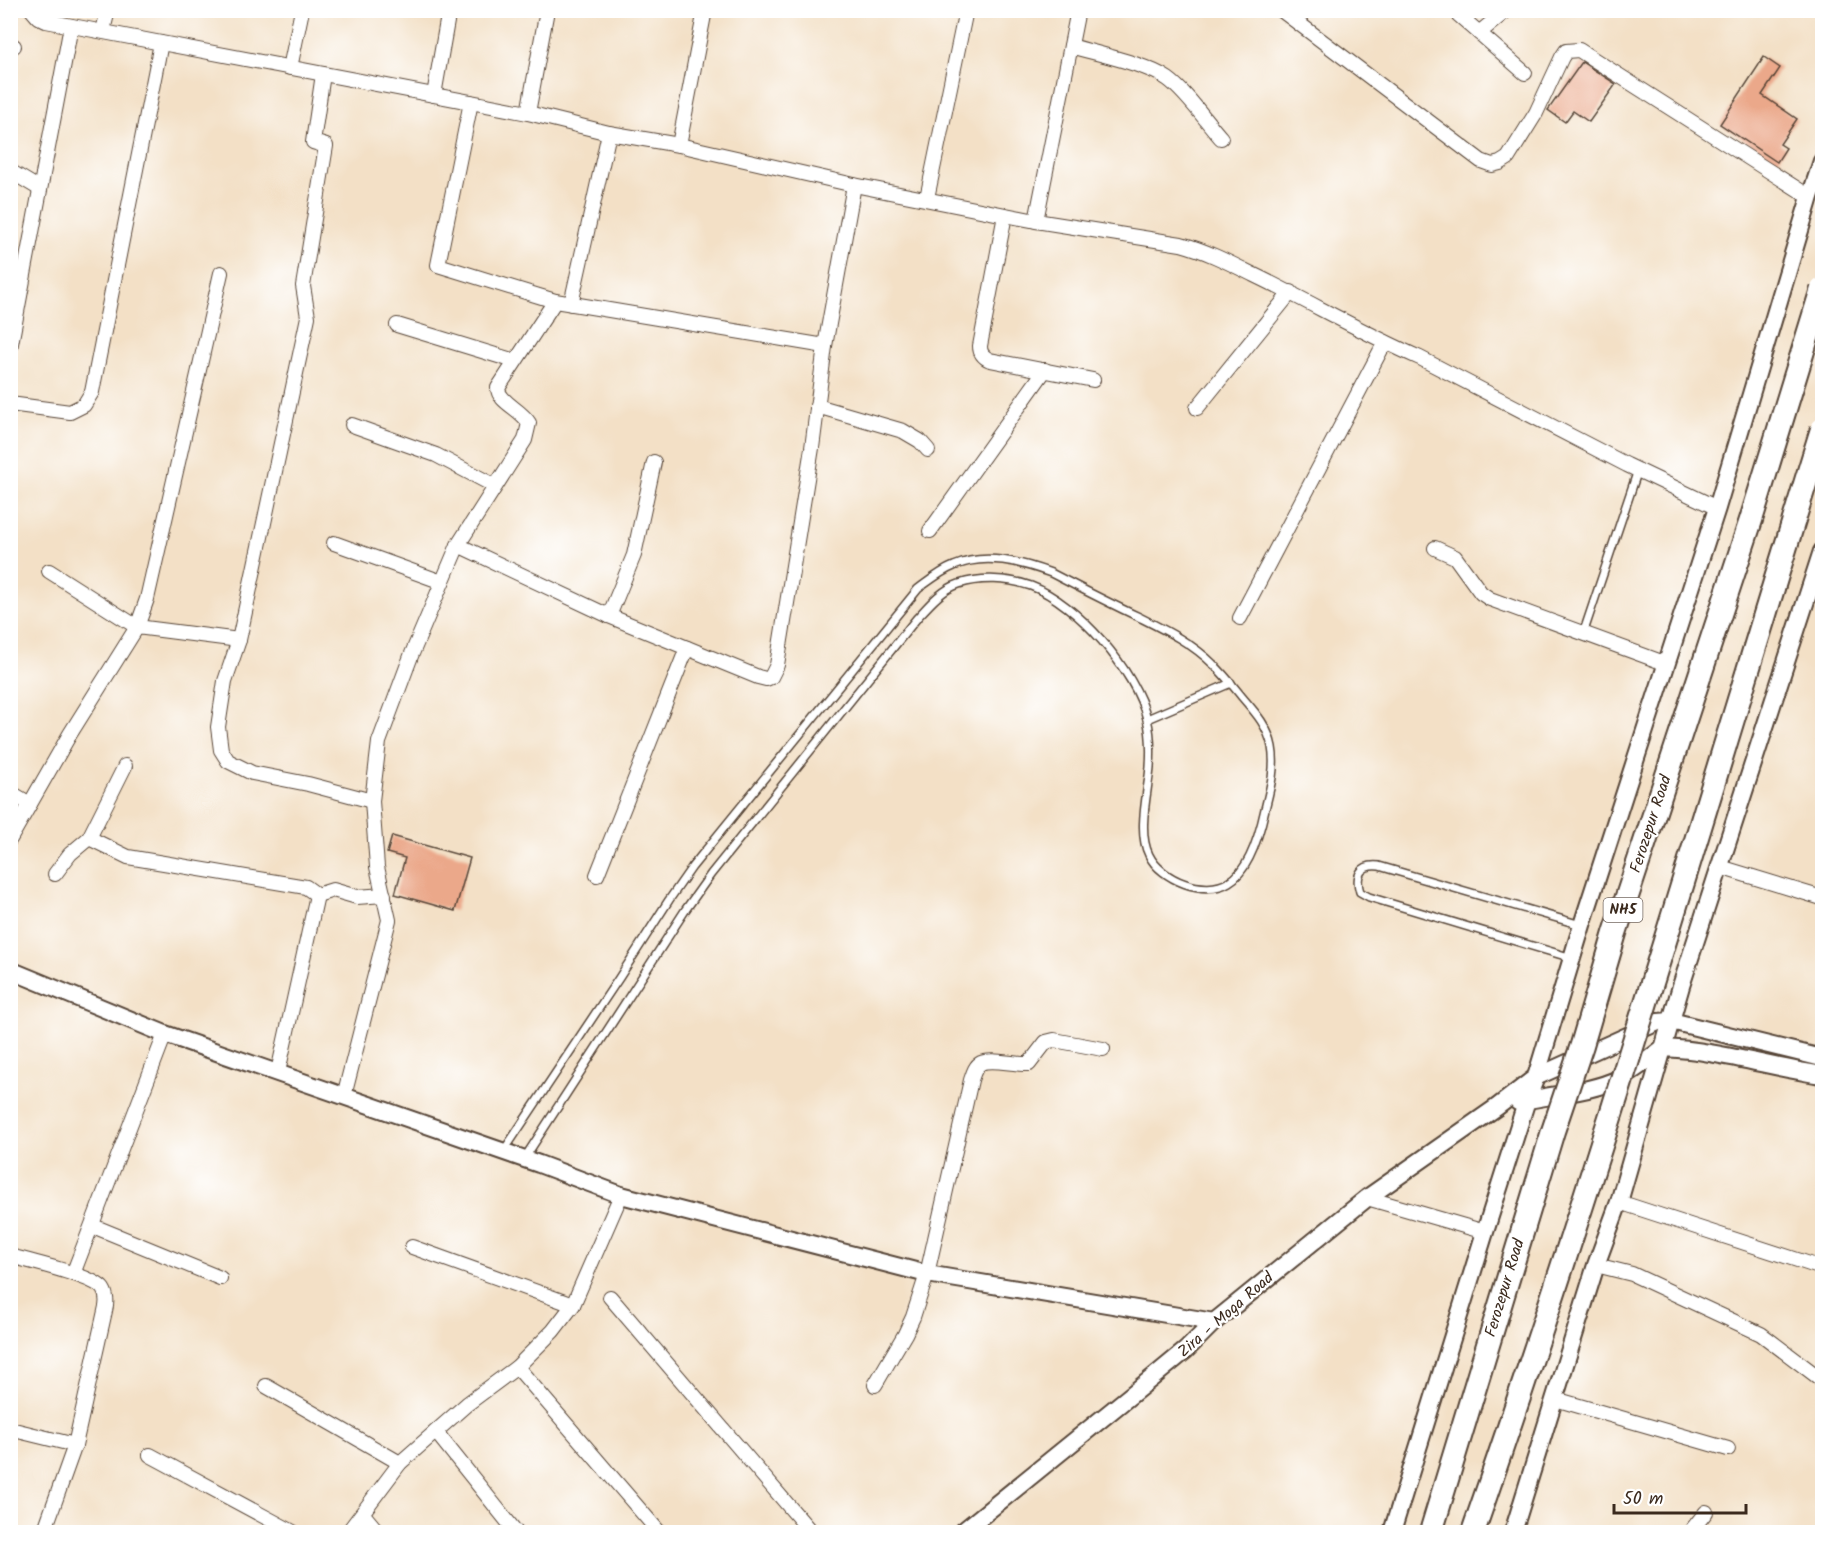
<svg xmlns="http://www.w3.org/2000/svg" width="1833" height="1543" font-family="Kalam,sans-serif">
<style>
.building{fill:#eba88a}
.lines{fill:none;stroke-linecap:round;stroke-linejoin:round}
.service-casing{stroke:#574537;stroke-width:10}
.minor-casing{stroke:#574537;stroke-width:16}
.tertiary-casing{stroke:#574537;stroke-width:20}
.service{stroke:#fff;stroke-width:7}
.minor{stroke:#fff;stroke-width:14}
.tertiary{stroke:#fff;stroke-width:16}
.trunk-bridge-casing{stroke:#574537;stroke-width:26;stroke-linecap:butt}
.trunk-bridge{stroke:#fff;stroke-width:22}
.labels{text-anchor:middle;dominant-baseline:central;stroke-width:4.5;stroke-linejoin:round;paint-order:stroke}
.shield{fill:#fff;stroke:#766a62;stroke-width:1.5}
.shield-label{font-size:15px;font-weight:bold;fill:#3b2a1e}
.street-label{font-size:16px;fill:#3b2a1e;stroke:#fff}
</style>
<rect width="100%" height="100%" fill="#fff"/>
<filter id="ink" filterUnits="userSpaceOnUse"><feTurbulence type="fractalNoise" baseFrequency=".0167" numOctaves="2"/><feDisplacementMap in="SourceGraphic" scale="12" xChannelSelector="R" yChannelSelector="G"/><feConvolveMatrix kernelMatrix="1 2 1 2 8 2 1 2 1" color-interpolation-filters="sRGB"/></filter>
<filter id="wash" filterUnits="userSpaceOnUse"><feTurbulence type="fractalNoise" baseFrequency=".008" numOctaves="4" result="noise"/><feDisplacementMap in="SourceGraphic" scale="24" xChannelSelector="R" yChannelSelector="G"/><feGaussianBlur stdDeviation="1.35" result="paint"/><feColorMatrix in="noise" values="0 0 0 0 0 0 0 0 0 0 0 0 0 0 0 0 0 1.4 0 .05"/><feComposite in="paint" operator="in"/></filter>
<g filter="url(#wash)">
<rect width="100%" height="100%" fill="#f3e0c6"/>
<g id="blocks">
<!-- building -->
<g class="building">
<path d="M1764,57L1780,68L1762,95L1797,119L1780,144L1786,148L1777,162L1720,124Z"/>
<path d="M1582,62L1616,84L1589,122L1573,111L1565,122L1548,110Z"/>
<path d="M392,836L470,858L455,911L395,894L405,858L387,853Z"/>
</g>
</g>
</g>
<g filter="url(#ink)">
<use href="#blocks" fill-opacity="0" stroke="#574537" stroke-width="1.5"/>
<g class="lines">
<!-- service casing -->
<g class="service-casing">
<g id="service">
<path d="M1583,634L1638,470"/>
<path d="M1147,719L1231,683"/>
<path d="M1572,958L1369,897L1360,892C1355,876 1360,864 1379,866L1581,925"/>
<path d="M503,1152L619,978L669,900L692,867L918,589C929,581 941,571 954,566C985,552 1021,562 1051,573C1080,588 1109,603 1139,617C1165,630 1192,643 1213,664C1224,674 1233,686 1242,697C1255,712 1268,726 1272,747C1276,768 1270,789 1265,809C1260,832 1250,870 1229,882C1205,897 1161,880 1149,855C1137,832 1148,792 1150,767C1151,752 1151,734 1147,719C1136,671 1077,603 1031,586C1008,578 981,577 959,584C941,590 929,605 917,618L711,874L686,909L524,1159"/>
</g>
</g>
<!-- minor casing -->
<g class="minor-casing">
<g id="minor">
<path d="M32,10L38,17L46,21L528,113L609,133L679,145L854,185L1036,221L1181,244C1207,251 1230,263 1254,275C1310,302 1363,333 1420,358L1627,465L1717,508"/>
<path d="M1281,10L1481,161L1492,165L1500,163L1508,158L1536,113L1562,57L1566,51L1579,50L1810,197"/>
<path d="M1453,10L1525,73"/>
<path d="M103,31L108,10"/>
<path d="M1479,33L1507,10"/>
<path d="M10,44L14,46"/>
<path d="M1071,46C1097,54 1147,64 1168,79C1186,92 1206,121 1221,138"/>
<path d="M290,68L302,10"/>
<path d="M434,95L449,10"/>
<path d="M471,102L438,265L555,301"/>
<path d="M528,113L547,10"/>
<path d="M679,145L705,10"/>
<path d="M10,171L40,189"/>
<path d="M927,198L966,10"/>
<path d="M1005,215L980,346C980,353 983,357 990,360L1093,380"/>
<path d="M1036,221L1078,10"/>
<path d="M571,304L609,133"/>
<path d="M397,325L515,361"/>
<path d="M10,349L71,26"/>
<path d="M10,404L70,412L84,405L92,392L161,43"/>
<path d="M817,406L903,431L920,441L928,450"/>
<path d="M1197,408L1291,292"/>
<path d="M352,425L436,455L495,486"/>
<path d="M930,531L1045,370"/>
<path d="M334,543L442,582"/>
<path d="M458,545L525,440L529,423C521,409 498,402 498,388L555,301L825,346"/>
<path d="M1435,548L1455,557L1481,593L1490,599L1667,664"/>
<path d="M49,571L137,627L147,599L221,273"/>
<path d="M609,616L634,555L654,462"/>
<path d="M1240,618L1385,342"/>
<path d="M239,640L225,681L218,727L221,750L228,761L252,773L308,784L372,801"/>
<path d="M10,792L30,804"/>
<path d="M89,838L128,857L306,887L317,895"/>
<path d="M10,839L70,734L137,627L239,640L308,317L303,286L326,146L313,142L323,74"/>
<path d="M1720,867L1822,898"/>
<path d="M55,874L70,854L89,838L125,766"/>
<path d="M597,875L687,648"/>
<path d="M317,895L333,890L357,897L384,895"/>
<path d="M278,1072L317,895"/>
<path d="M344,1096L389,920L377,867L372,801L379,742L411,656L458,545L609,616L758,677L766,679L771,677L777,665L812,448L825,346L854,185"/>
<path d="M1367,1198L1485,1232"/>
<path d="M1619,1202L1822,1268"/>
<path d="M93,1226L220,1278"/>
<path d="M412,1247L573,1305"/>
<path d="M10,1256C28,1261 94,1276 103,1289C107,1295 107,1304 105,1311L75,1445L44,1532"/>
<path d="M1596,1265L1632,1274L1761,1334L1822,1380"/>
<path d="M73,1274L165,1034"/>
<path d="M610,1297L811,1532"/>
<path d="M517,1367L659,1532"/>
<path d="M875,1385L905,1334L913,1317L927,1274L971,1080C973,1074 975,1066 981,1063C991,1058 1015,1065 1029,1064L1046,1042L1054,1040L1103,1049"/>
<path d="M266,1386L400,1463"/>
<path d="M1555,1399L1728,1449"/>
<path d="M10,1429L75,1445"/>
<path d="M436,1432L516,1532"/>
<path d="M150,1455L293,1532"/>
<path d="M363,1514L378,1532"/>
<path d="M348,1532L400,1463L467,1404L517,1367L553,1331L573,1305L621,1195"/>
<path d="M1690,1532L1706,1512"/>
</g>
</g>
<!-- tertiary casing -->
<g class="tertiary-casing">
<g id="tertiary">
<path d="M10,970L165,1034L539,1164L621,1195L927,1274L1214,1322"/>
<path d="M1518,1102C1549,1095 1593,1092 1620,1078C1636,1070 1649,1059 1663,1048C1717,1050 1769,1067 1822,1075"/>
<path d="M962,1532L1152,1378L1186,1350L1214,1322L1367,1198L1497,1107L1536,1077L1658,1022L1671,1021L1822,1058"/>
<path d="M1392,1532L1485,1232L1527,1100L1536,1077L1582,925L1717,508L1810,197L1822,161"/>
<path d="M1513,1532L1596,1265L1619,1202L1681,986L1822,551"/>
</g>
</g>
<!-- service -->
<use href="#service" class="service"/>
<!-- minor -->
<use href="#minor" class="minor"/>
<!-- tertiary -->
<use href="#tertiary" class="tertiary"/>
<!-- trunk-bridge casing -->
<g class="trunk-bridge-casing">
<g id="trunk-bridge">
<path d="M1431,1532L1553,1131L1582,1045L1615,933L1751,520L1822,289"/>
<path d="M1473,1532C1600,1168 1708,797 1822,429"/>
</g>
</g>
<!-- trunk-bridge -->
<use href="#trunk-bridge" class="trunk-bridge"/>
</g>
</g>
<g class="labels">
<!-- shield labels -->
<rect class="shield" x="1603.5" y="898" width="39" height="24" rx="4.5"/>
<g class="shield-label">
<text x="1623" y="910">NH5</text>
</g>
<!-- street labels -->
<g class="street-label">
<text transform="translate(1651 824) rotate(-72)">Ferozepur Road</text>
<text transform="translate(1505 1288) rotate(-73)">Ferozepur Road</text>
<text transform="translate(1226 1315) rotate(-41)">Zira - Moga Road</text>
</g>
</g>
<!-- margin -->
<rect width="1833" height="1543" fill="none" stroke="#fff" stroke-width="36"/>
<!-- scale -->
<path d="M1614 1504v9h132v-9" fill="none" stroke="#3b2a1e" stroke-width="3"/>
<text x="1623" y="1504" font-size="18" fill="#3b2a1e" stroke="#ffffff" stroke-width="4.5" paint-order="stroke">50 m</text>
</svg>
